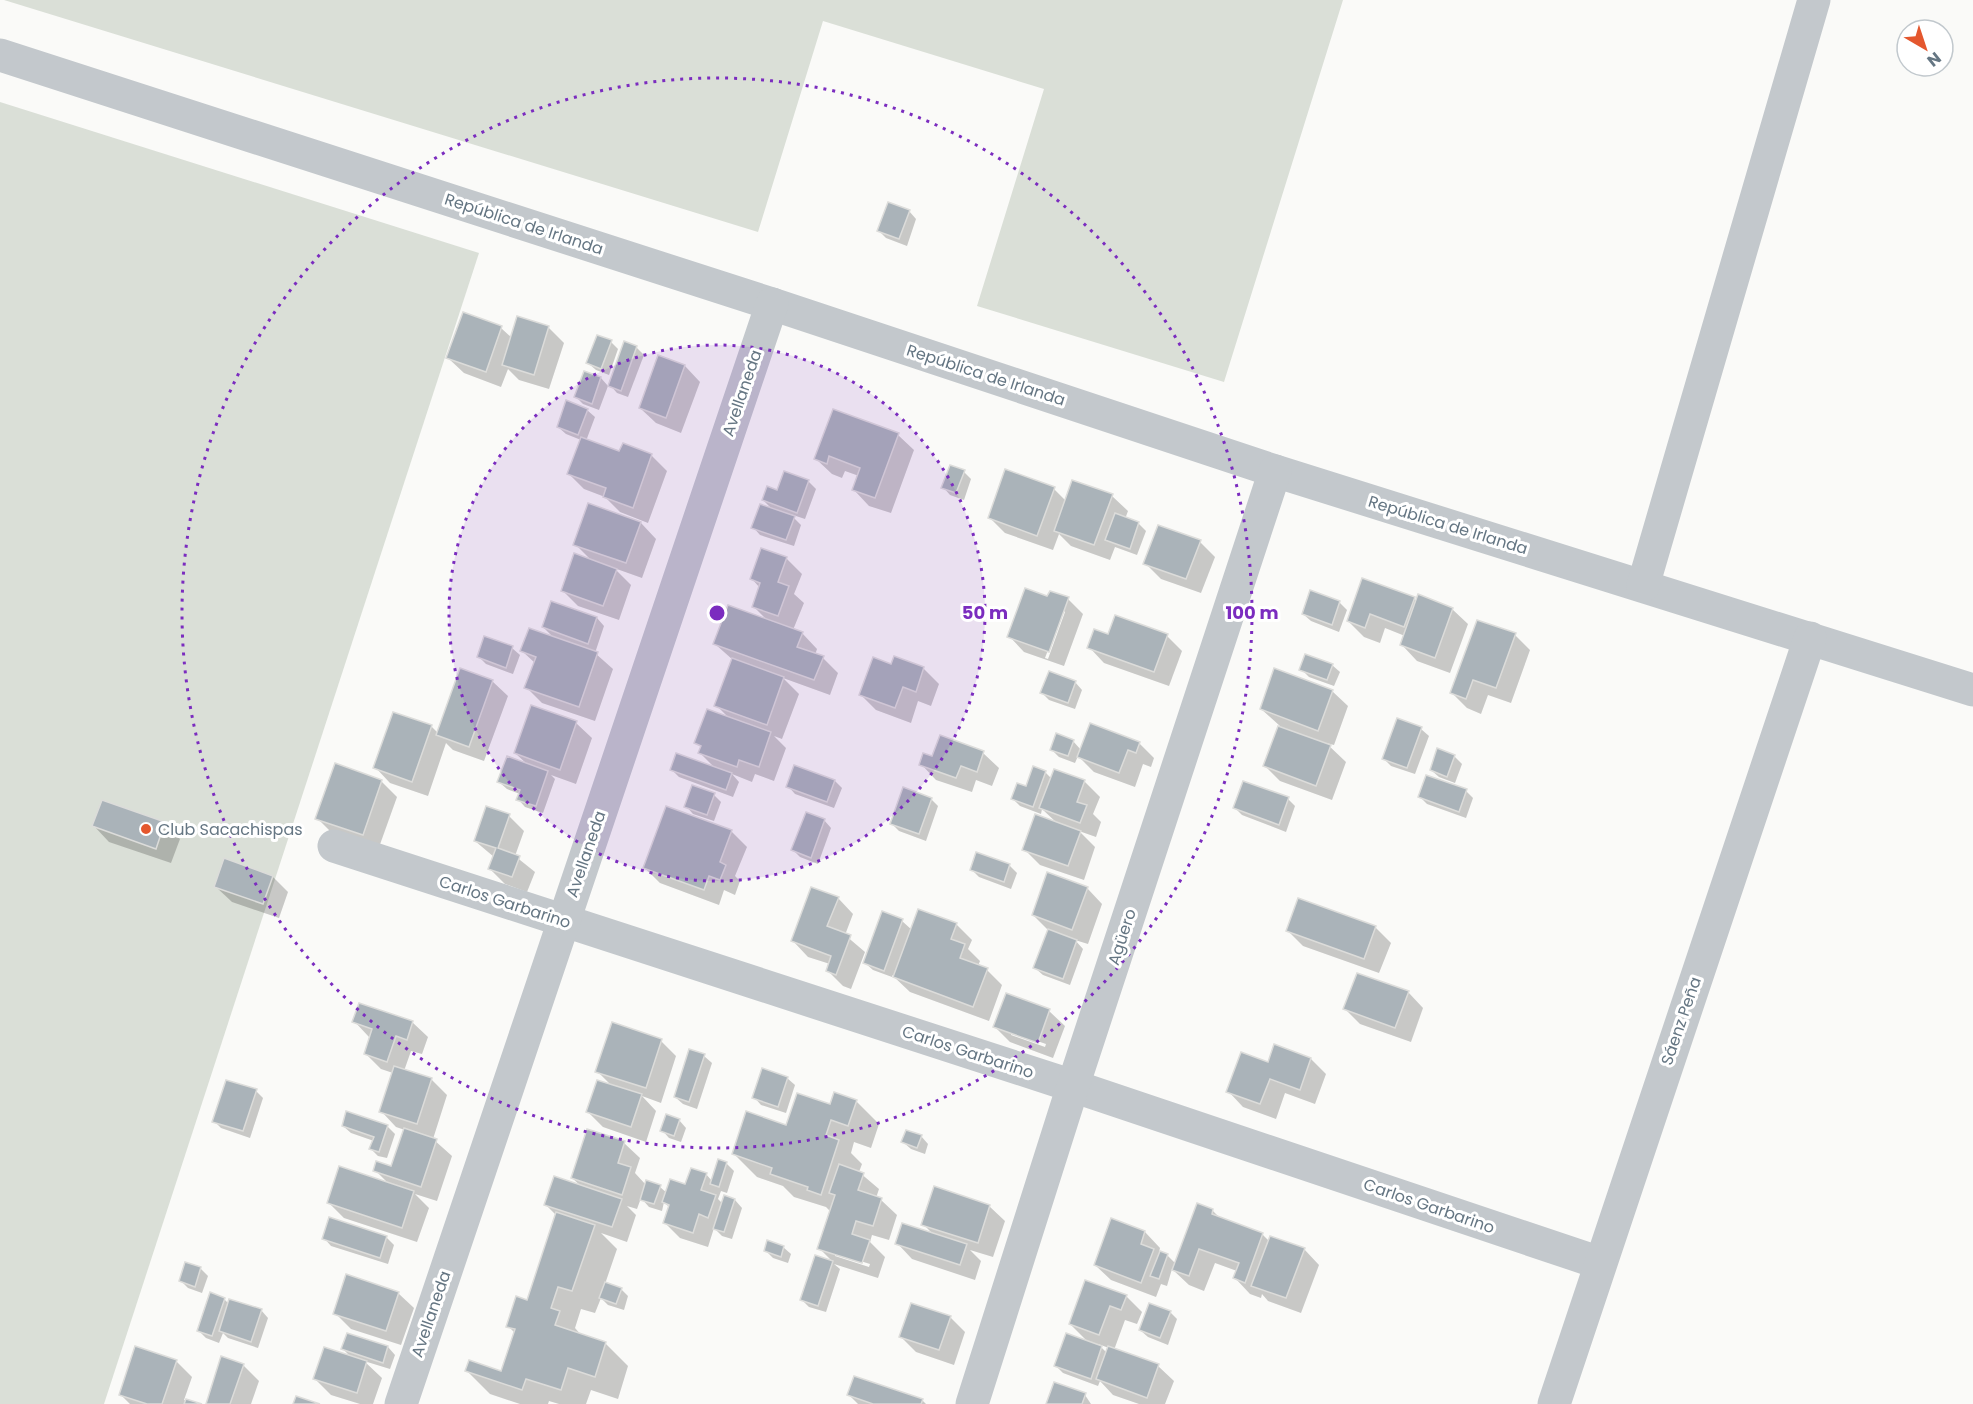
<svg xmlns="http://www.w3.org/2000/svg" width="1973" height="1404" font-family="Poppins,sans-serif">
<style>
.grass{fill:#dadfd7}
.shadow{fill:#0003;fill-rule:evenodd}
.building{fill:#aab3b9;stroke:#dcdcda;stroke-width:1.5}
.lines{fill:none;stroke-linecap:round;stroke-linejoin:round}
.street{stroke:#c3c8cc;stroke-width:33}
.ring{fill:none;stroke:#7b2cbf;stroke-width:3;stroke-dasharray:3 6}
.poi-dot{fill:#e4572e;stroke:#fff;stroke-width:2}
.labels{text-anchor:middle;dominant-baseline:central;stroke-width:6;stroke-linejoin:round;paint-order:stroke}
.street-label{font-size:16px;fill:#657683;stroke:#fff}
.poi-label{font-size:16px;fill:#657683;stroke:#fff;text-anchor:start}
.centre{fill:#7b2cbf;stroke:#fff;stroke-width:3}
.ring-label{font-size:18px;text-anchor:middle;font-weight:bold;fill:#7b2cbf;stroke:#fff;stroke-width:6;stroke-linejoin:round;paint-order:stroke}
</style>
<rect width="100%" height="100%" fill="#fafaf8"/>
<!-- grass -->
<g class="grass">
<path d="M4,0H1343L1224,382L977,306L1044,89L823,21L758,232Z"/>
<path d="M0,102L479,253L104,1404H0Z"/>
</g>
<!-- shadow -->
<g class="shadow">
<path d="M909,211L916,219L907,246L886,238L879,231Z"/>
<path d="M548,327L564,343L549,389L519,380L508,369L501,387L464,373L448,358L501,328L512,338Z"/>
<path d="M611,342L618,349L609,375L596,370L588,363Z"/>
<path d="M636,347L644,355L628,397L617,393L610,385Z"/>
<path d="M685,366L700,382L681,433L656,423L640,408Z"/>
<path d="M585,373L601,378L608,386L599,410L583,404L576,397Z"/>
<path d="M587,410L595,417L586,441L620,453L623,445L652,456L667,471L648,523L620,512L605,497L584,489L569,474L581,440L566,434L558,427Z"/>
<path d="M898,435L914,450L891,513L869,506L854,490L859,476L845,471L842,478L832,474L816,459Z"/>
<path d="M964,472L971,479L964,500L950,495L943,487Z"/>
<path d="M808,481L816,489L805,519L790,514L801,525L794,546L760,535L753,527L774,511L763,500Z"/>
<path d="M1054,489L1066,501L1112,496L1128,511L1125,519L1138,523L1146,531L1137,555L1115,547L1110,560L1071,546L1059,534L1053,550L1005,533L990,518Z"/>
<path d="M589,505L641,523L656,539L642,578L614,568L631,585L619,620L578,606L562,590L592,561L575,544Z"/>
<path d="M1200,542L1215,557L1201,593L1161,579L1145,563Z"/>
<path d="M762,550L787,559L802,574L794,594L804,603L793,630L802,633L817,649L815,655L823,658L838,673L830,695L783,678L799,694L782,739L774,736L786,748L774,781L755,774L752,782L732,774L739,782L733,797L679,777L672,770L715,768L700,753L702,748L696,743L729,718L716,705L733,660L715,644L768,621L753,606L760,588L752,579Z"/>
<path d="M1311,592L1340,603L1347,610L1339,632L1311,621L1303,614Z"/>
<path d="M1048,598L1068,599L1083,614L1064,666L1024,652L1009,636ZM1063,610L1065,612L1048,659L1045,658Z"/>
<path d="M1414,599L1417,602L1452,609L1468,624L1450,673L1417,661L1402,645L1405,636L1385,628L1380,643L1364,637L1348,621Z"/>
<path d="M552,603L597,618L604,626L595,653L613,669L595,721L542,703L526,687L535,663L522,651L555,639L543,627Z"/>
<path d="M1515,635L1530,650L1511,703L1488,695L1481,714L1467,708L1452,693Z"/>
<path d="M1109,636H1167L1182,651L1169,686L1104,663L1089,647Z"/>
<path d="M512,648L520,655L513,674L486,664L479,657Z"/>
<path d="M1332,665L1340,672L1334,686L1309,677L1301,669Z"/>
<path d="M923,668L939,684L931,706L918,701L911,723L876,710L861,695Z"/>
<path d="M492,681L508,696L484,761L453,750L446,743L428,796L390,783L375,767L431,726L438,733Z"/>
<path d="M1075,682L1082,690L1075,709L1049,700L1042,693Z"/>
<path d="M1332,691L1348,706L1334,745L1326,743L1346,762L1332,800L1280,781L1265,766L1280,726L1261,709Z"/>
<path d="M576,723L592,738L576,784L551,775L555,779L543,813L525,807L518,799L520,794L507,789L499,782L528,765L515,753Z"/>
<path d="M1421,729L1429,736L1415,774L1391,766L1383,758Z"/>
<path d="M1073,741L1081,750L1139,743L1154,758L1151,767L1143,764L1135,787L1094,772L1078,756L1075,763L1059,757L1052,750Z"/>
<path d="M983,753L999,768L992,786L976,780L972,792L936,780L921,764Z"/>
<path d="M1454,756L1462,764L1455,783L1439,777L1431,770Z"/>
<path d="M1034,768L1046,773L1052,779L1084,781L1100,797L1093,814L1101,822L1096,837L1079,831L1095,847L1084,880L1040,865L1024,849L1058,824L1042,809L1041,814L1020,806L1013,799L1027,787Z"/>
<path d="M381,781L397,797L378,850L333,834L317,818Z"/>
<path d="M835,781L842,788L834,808L795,794L788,786Z"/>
<path d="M1466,791L1473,798L1466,818L1427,804L1419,796Z"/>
<path d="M714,795L721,802L714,821L693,814L686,806Z"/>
<path d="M931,799L938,806L926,841L899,831L891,823Z"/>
<path d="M1288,799L1295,806L1286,832L1242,815L1235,808Z"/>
<path d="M509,816L524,831L515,856L535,872L527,892L505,884L490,869L494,857L475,841Z"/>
<path d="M824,820L831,828L818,864L800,857L793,850Z"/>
<path d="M164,824L180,839L171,863L109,842L94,826Z"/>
<path d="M731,831L747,847L735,876L740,881L735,895L724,890L719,905L660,883L645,868Z"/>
<path d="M1009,865L1017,873L1011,889L979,877L972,870Z"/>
<path d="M273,877L288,892L279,918L232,902L216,887Z"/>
<path d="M1087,888L1102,904L1088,944L1075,940L1083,949L1070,985L1043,975L1035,968L1049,931L1033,915Z"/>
<path d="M838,898L853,914L845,935L865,952L851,989L843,986L827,970L830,964L808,957L793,941Z"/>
<path d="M883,913L902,921L912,930L956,924L972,940L968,949L980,961L978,966L987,970L1002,985L989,1021L910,992L892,975V977L873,970L865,963Z"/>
<path d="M1375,927L1391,943L1379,973L1303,946L1288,931Z"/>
<path d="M1408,992L1423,1008L1411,1042L1360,1024L1345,1009Z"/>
<path d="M1007,995L1049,1011L1065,1026L1053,1058L1010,1042L995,1027ZM1011,1032L1046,1044L1045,1047L1011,1035Z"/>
<path d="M354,1021L412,1022L428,1037L422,1054L411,1051L404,1071L432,1080L447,1095L433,1139L452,1156L437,1201L415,1194L429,1208L417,1242L344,1218L329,1203L389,1184L375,1170L392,1168L405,1130L396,1127L381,1111L393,1073L381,1069L366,1054L369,1037Z"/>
<path d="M661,1041L676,1056L661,1103L642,1096L656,1111L646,1142L603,1127L588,1112L612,1086L597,1071Z"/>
<path d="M690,1051L704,1056L712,1063L697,1109L683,1104L675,1097Z"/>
<path d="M1311,1059L1326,1074L1315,1104L1285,1093L1276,1119L1243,1107L1228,1091Z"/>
<path d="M787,1078L795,1085L786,1113L761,1105L754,1097Z"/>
<path d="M256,1091L263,1098L250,1138L221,1128L214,1121Z"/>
<path d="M856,1101L879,1124L871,1148L854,1142L851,1153L862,1164L859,1172L879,1189L876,1198L881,1200L897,1215L889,1240L872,1235L870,1242L885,1257L878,1278L834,1264L840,1269L826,1312L809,1307L802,1300L816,1257L833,1262L819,1248L831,1212L826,1207L794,1197L783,1186L757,1177L734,1154L831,1106ZM835,1253L870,1264L869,1267L835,1256Z"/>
<path d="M679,1120L686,1128L681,1142L669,1138L662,1130Z"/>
<path d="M343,1126H387L395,1134L387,1158L378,1156L371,1149L374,1141L351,1133Z"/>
<path d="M921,1136L928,1144L925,1154L911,1149L903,1142Z"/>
<path d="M624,1143L640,1158L635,1173L646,1185L660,1187L667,1193L706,1174L712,1181L726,1163L734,1171L727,1193L721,1191L718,1199L723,1204L735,1200L742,1208L732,1239L722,1236L714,1228L708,1247L680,1238L664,1222L669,1207L664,1202L662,1211L649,1207L641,1198L637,1209L627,1206L636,1215L627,1242L601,1233L617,1249L605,1284L621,1289L628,1296L624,1310L608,1305L601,1298L595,1313L581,1309L575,1328L582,1336L605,1343L628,1366L618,1399L591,1390L586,1404H559L549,1401L548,1404H520L490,1394L467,1371L502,1372L515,1333L508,1326L528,1302L557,1216L546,1205L582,1187L572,1178Z"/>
<path d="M989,1206L1005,1221L993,1257L970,1250L981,1261L975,1280L912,1259L897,1243L934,1235L923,1224Z"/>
<path d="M1212,1210L1221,1219L1263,1235L1269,1241L1304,1249L1319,1265L1301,1313L1268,1301L1262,1294L1261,1298L1250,1294L1235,1278L1237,1271L1215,1263L1204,1291L1189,1285L1172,1269L1167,1286L1161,1284L1156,1297L1111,1280L1095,1265L1112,1220L1145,1232L1160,1248L1159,1252L1167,1255L1176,1264Z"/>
<path d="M330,1219L387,1238L394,1245L388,1264L331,1246L324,1238Z"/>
<path d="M783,1247L791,1254L788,1263L773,1258L766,1251Z"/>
<path d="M200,1268L208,1276L202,1293L188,1288L181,1281Z"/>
<path d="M398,1293L414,1308L401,1345L351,1329L335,1313Z"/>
<path d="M1126,1296L1142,1312L1137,1324L1125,1320L1114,1350L1158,1366L1174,1381L1165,1404H1139L1113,1395L1100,1381L1098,1386L1063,1373L1055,1365L1089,1343L1070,1324ZM1098,1344L1109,1348L1107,1353Z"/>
<path d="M224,1299L229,1304L261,1310L268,1318L258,1348L228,1338L223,1333L219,1343L206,1338L199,1331Z"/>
<path d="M1170,1312L1177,1319L1168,1345L1148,1337L1140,1330Z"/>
<path d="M950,1317L965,1332L954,1365L916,1352L901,1337Z"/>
<path d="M348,1334L388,1347L395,1355L390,1369L364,1361L382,1378L373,1404H360L331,1395L315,1379L352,1358L343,1349Z"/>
<path d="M176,1361L192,1377L184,1400L197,1404H130L121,1395Z"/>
<path d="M243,1365L259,1381L251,1404H207Z"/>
<path d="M849,1395L922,1400L926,1404H858Z"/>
<path d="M1085,1395L1091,1404H1048Z"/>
</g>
<!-- building -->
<g class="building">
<path d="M888,202L910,210L899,239L877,231Z"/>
<path d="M463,312L502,326L486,372L446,358Z"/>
<path d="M517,316L549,326L534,375L502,365Z"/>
<path d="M597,335L612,340L601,369L586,363Z"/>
<path d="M624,341L637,346L621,391L608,386Z"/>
<path d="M658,355L685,365L666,418L639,408Z"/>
<path d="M584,371L601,377L592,404L574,397Z"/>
<path d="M566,400L588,409L578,435L557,427Z"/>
<path d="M833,409L899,433L875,498L852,490L860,468L829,456L827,464L814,459Z"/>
<path d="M581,437L619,451L623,443L652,454L633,508L603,497L606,488L567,474Z"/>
<path d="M950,465L965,470L956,493L941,488Z"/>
<path d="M1005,469L1055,487L1037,536L988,518Z"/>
<path d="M784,471L809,480L797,513L762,500L767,486L777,490Z"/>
<path d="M1072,480L1113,494L1094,545L1054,531Z"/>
<path d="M588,503L641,522L626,563L573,545Z"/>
<path d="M760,504L795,516L786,540L751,528Z"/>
<path d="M1115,513L1139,522L1130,549L1105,540Z"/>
<path d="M1158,525L1201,540L1186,579L1143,564Z"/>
<path d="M761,548L787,557L778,582L789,586L778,616L752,607L760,583L750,579Z"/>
<path d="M574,553L617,569L603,606L561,591Z"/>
<path d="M1362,578L1415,597L1404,627L1370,614L1365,628L1347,621Z"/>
<path d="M1025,588L1047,596L1050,591L1069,597L1049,652L1007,637Z"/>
<path d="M1310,590L1340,601L1332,625L1302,614Z"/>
<path d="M1418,594L1453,608L1435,658L1400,645Z"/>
<path d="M551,601L597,617L588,644L542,627Z"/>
<path d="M728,605L803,632L797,647L824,656L814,680L713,644Z"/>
<path d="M1115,615L1168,634L1154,672L1087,648L1094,629L1108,634Z"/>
<path d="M1477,620L1516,633L1496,688L1473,680L1466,699L1450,693Z"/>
<path d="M529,628L598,652L579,707L524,688L536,657L520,651Z"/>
<path d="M484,636L513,646L506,668L477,657Z"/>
<path d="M1305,654L1333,664L1327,680L1299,670Z"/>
<path d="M894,656L924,667L916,692L903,687L895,708L859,695L873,657L891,664Z"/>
<path d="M732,658L784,677L767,725L714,706Z"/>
<path d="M460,668L493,680L469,747L436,735Z"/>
<path d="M1274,668L1333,690L1318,731L1260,709Z"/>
<path d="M1049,671L1076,681L1068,703L1040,693Z"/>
<path d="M531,705L577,721L560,770L514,753Z"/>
<path d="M707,709L771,732L759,767L739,760L737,767L698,753L701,746L694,743Z"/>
<path d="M393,712L432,725L412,782L373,768Z"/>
<path d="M1397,718L1422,727L1407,768L1382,759Z"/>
<path d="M1090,723L1140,742L1136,753L1128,750L1119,773L1077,757Z"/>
<path d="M1278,726L1331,745L1316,786L1263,766Z"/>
<path d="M1056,733L1074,740L1068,756L1050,750Z"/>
<path d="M940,735L984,751L977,772L961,766L956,778L919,765L923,753L932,756Z"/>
<path d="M1437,748L1455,755L1447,777L1430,770Z"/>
<path d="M676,753L732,773L726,790L670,770Z"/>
<path d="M507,756L548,771L536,806L516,800L520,790L497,782Z"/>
<path d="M335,763L382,780L363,835L315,819Z"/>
<path d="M794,765L835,780L827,802L786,787Z"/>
<path d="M1033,766L1046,771L1033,807L1011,799L1017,783L1026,786Z"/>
<path d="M1054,769L1085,780L1077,802L1087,805L1080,823L1039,808Z"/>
<path d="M1426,775L1467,789L1459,812L1418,797Z"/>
<path d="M1243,781L1289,797L1279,825L1233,808Z"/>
<path d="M692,785L715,793L707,815L684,807Z"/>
<path d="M903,787L932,798L919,834L890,824Z"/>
<path d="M102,800L165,822L156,849L92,826Z"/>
<path d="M486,806L510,814L498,848L520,856L512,877L488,869L496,848L474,841Z"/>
<path d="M666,806L732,830L720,862L726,865L720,880L709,876L704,890L643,868Z"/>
<path d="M806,812L825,819L811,858L791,850Z"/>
<path d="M1035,814L1081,831L1068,866L1022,850Z"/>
<path d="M976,852L1010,864L1004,882L970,870Z"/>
<path d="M224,858L273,876L263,904L214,887Z"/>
<path d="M1047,872L1088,887L1072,930L1032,915Z"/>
<path d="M811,887L839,897L827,926L851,935L836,975L826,971L831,956L791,941Z"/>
<path d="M1298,898L1376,926L1364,959L1286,931Z"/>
<path d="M918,909L957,923L951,939L965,944L960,958L988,968L973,1007L893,977Z"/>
<path d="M882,911L903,919L884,971L863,963Z"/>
<path d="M1048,929L1077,940L1063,979L1033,968Z"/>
<path d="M1357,973L1409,991L1395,1028L1343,1009Z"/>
<path d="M1006,993L1050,1009L1038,1043L993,1027Z"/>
<path d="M359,1003L413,1021L407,1040L396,1036L387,1062L364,1054L372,1029L352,1022Z"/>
<path d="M612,1022L662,1039L646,1088L595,1072Z"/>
<path d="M1274,1044L1311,1058L1300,1090L1270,1079L1260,1104L1226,1092L1241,1052L1268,1062Z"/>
<path d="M689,1049L705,1054L689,1102L674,1097Z"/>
<path d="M394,1066L432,1078L417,1124L379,1112Z"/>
<path d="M762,1068L788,1077L778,1107L752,1098Z"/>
<path d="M226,1080L257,1089L243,1131L212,1122Z"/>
<path d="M597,1080L642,1094L631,1127L586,1112Z"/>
<path d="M834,1092L857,1100L848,1126L831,1120L826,1135L839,1140L821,1195L807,1190L808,1187L770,1174L772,1168L732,1154L746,1111L786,1125L797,1093L830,1104Z"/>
<path d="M346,1111L388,1125L379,1152L369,1149L374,1137L342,1126Z"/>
<path d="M666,1114L680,1119L674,1136L660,1131Z"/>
<path d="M404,1128L437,1139L421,1187L373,1171L376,1161L391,1166Z"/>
<path d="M587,1129L625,1141L618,1163L631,1167L622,1195L571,1178Z"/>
<path d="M906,1130L922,1135L917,1148L901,1142Z"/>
<path d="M718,1159L727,1162L719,1187L710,1184Z"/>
<path d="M839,1164L864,1173L858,1190L882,1198L873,1226L856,1221L852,1234L870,1240L862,1263L817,1249L835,1195L829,1193Z"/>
<path d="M339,1166L414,1191L402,1228L327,1203Z"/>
<path d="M691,1168L707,1173L701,1190L716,1195L708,1218L699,1214L693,1233L663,1223L669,1205L662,1202L670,1179L685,1184Z"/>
<path d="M554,1176L622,1199L612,1227L544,1205Z"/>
<path d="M646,1180L661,1185L654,1204L640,1200Z"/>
<path d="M934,1186L990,1205L978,1243L921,1225Z"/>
<path d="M724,1195L735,1199L724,1232L713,1229Z"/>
<path d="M1197,1203L1213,1209L1212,1214L1263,1233L1245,1283L1233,1278L1239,1263L1199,1249L1189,1276L1172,1270Z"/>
<path d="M556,1212L595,1225L572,1291L558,1287L551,1308L560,1311L555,1325L606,1342L595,1377L568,1368L561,1390L526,1379L522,1390L465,1371L469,1360L501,1371L515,1329L506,1327L516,1296L527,1300Z"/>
<path d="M329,1217L387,1236L380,1258L322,1239Z"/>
<path d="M1111,1218L1145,1231L1141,1244L1154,1249L1141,1283L1094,1265Z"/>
<path d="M902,1223L967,1244L960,1265L895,1244Z"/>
<path d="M1270,1236L1305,1248L1286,1298L1251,1286Z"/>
<path d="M767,1240L784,1246L781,1257L764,1251Z"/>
<path d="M1160,1251L1168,1254L1159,1279L1150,1276Z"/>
<path d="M815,1255L833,1261L818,1306L800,1300Z"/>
<path d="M185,1262L201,1267L195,1287L179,1281Z"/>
<path d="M346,1274L399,1292L386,1331L333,1314Z"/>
<path d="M1085,1280L1127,1295L1121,1310L1110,1306L1099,1335L1069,1324Z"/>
<path d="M605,1282L622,1288L616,1304L599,1298Z"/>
<path d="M210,1292L225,1298L212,1336L197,1331Z"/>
<path d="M229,1299L262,1309L251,1342L219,1331Z"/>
<path d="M911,1303L951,1316L939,1350L899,1337Z"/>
<path d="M1149,1303L1171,1311L1160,1338L1139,1330Z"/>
<path d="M347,1333L388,1346L383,1363L341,1349Z"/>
<path d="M1066,1333L1102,1346L1091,1379L1054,1366Z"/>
<path d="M135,1346L177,1360L162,1404H147L119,1395Z"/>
<path d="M1108,1346L1159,1364L1147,1398L1096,1379Z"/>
<path d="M324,1347L367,1361L357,1393L313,1379Z"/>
<path d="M221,1356L244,1364L230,1404H206Z"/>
<path d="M854,1376L923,1399L921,1404H873L847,1395Z"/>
<path d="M1054,1382L1086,1393L1082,1404H1046Z"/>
<path d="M296,1396L320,1404H293Z"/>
<path d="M186,1399L202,1404H184Z"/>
</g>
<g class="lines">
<!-- street -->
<g class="street">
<path d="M0,55L772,304L1275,471L1973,690"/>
<path d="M1643,586L1814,0"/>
<path d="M334,846L1073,1086L1600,1263"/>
<path d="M401,1404L772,304"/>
<path d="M972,1404L1073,1086L1275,471"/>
<path d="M1554,1404L1810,638"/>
</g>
</g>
<!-- distance rings -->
<circle cx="717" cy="613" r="268" fill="#7b2cbf" fill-opacity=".12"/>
<g class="ring">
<circle cx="717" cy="613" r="268"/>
<circle cx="717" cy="613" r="535"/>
</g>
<!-- markers -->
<circle class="poi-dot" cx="146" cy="829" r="6"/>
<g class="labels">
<!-- street labels -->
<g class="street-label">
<text transform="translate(524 224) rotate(18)">República de Irlanda</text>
<text transform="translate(986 375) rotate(18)">República de Irlanda</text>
<text transform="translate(742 393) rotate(-71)">Avellaneda</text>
<text transform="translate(1448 525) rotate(17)">República de Irlanda</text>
<text transform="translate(586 854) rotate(-71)">Avellaneda</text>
<text transform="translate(505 902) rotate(18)">Carlos Garbarino</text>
<text transform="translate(1122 937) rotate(-72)">Agüero</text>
<text transform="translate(1681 1021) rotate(-71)">Sáenz Peña</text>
<text transform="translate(968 1052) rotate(18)">Carlos Garbarino</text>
<text transform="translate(1429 1206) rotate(19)">Carlos Garbarino</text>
<text transform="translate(431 1314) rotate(-71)">Avellaneda</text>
</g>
<!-- poi labels -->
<g class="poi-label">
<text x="158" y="829">Club Sacachispas</text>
</g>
</g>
<circle cx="717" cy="613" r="9" class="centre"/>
<g class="ring-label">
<text x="985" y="619">50 m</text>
<text x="1252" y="619">100 m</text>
</g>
<!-- north arrow -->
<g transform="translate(1925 48) rotate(141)"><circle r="28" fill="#ffffff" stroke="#c1c8cd" stroke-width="1.5"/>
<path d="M0-4.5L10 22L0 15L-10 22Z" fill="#e4572e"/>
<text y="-9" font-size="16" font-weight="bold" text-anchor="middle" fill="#657683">N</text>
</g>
</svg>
